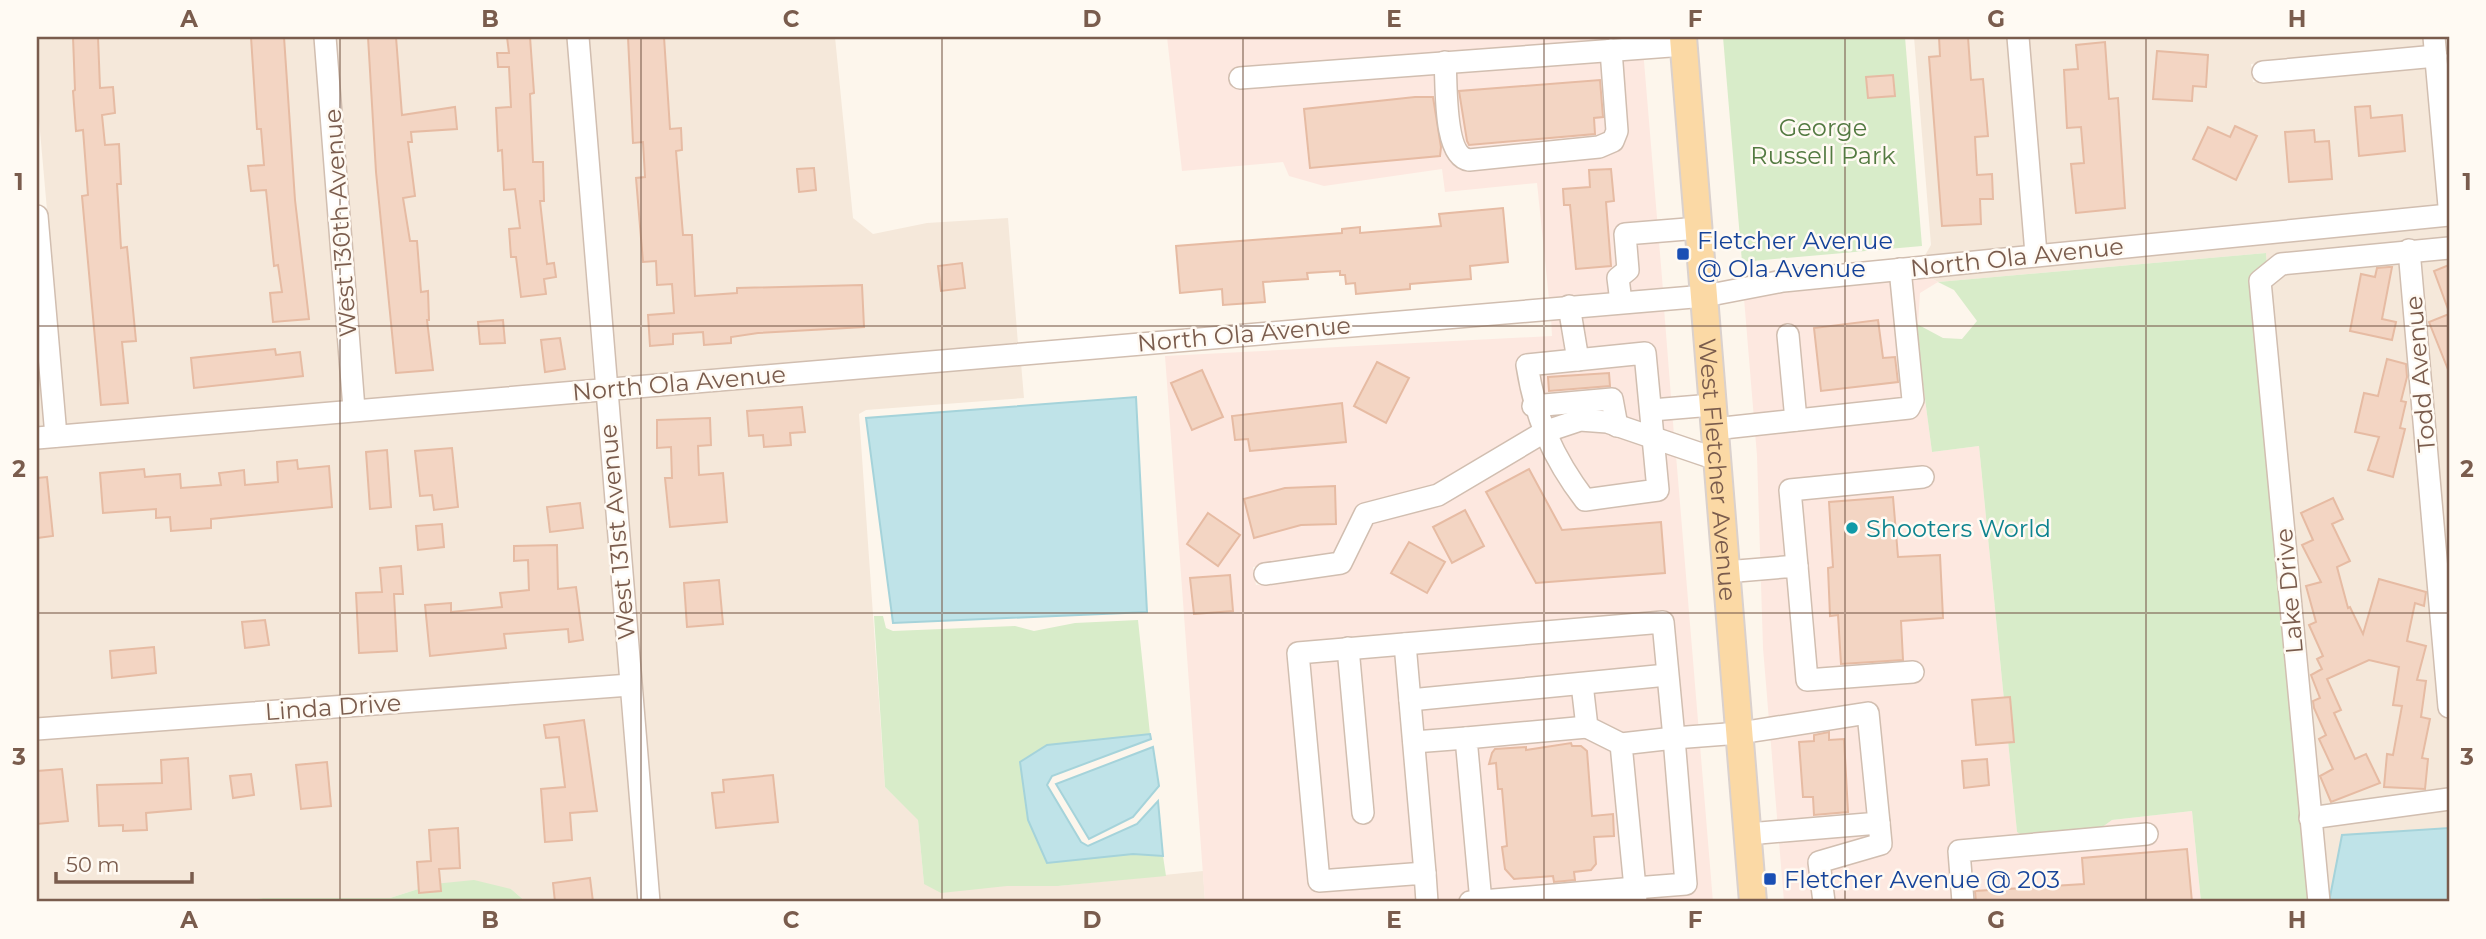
<svg xmlns="http://www.w3.org/2000/svg" width="2486" height="939" font-family="Montserrat,sans-serif">
<style>
.residential{fill:#f5e8da}
.commercial{fill:#fde8e0}
.green{fill:#d8ecc9}
.water{fill:#bfe3e8;stroke:#a5d3da;stroke-width:2}
.building{fill:#f3d5c3;stroke:#e6bba3;stroke-width:2}
.lines{fill:none;stroke-linecap:round;stroke-linejoin:round}
.minor-casing{stroke:#d1beb0;stroke-width:24}
.major-casing{stroke:#dad1cd;stroke-width:30}
.minor{stroke:#fff;stroke-width:21}
.major{stroke:#fbd9a5;stroke-width:26}
.grid{fill:none;stroke:#7a5c4d;stroke-width:2;stroke-opacity:0.55}
.transit-dot{fill:#1a4fb4;stroke:#fffaf3;stroke-width:2.5}
.culture-dot{fill:#0f9aa8;stroke:#fffaf3;stroke-width:2.5}
.labels{text-anchor:middle;dominant-baseline:central;stroke-width:5;stroke-linejoin:round;paint-order:stroke}
.park-label{font-size:24px;fill:#537a41;stroke:#fffaf3}
.street-label{font-size:24px;fill:#7a5c4d;stroke:#fffaf3}
.transit-label{font-size:24px;fill:#164399;stroke:#fffaf3;text-anchor:start}
.culture-label{font-size:24px;fill:#0d838f;stroke:#fffaf3;text-anchor:start}
.neatline{fill:none;stroke:#7a5c4d;stroke-width:2.5}
.grid-label{font-size:23px;text-anchor:middle;font-weight:bold;fill:#7a5c4d}
</style>
<rect width="100%" height="100%" fill="#fdf6ec"/>
<!-- residential -->
<g class="residential">
<path d="M37,37H315L343,401L66,425L37,97Z"/>
<path d="M336,37H567L594,381L364,399Z"/>
<path d="M589,37H835L853,218L873,234L927,223L1008,218L1018,344L615,379Z"/>
<path d="M1914,37H2008L2025,246L1924,257L1931,245Z"/>
<path d="M2029,37H2424L2425,48L2251,64L2253,82L2427,67L2439,206L2046,244Z"/>
<path d="M2449,224V828L2342,835L2329,902H2315L2266,253L1938,282L1925,275Z"/>
<path d="M37,335L45,427L37,428Z"/>
<path d="M1021,363L1024,398L866,410L859,414L885,787L918,819L924,884L1058,886L1203,871L1205,902H659L617,398Z"/>
<path d="M596,399L619,676L37,720V447Z"/>
<path d="M620,695L638,902H526L511,889L434,884L390,898H263L234,902H37V739Z"/>
</g>
<!-- commercial -->
<g class="commercial">
<path d="M1167,37H1642L1663,290L1549,299L1537,183L1445,192L1442,169L1324,186L1289,176L1283,162L1182,171Z"/>
<path d="M1925,275L1938,282L1920,293L1918,324L1915,323L1932,452L1979,446L2017,832L2069,851L2112,820L2192,811L2201,902H1784L1763,648L1757,456L1744,298L1785,291Z"/>
<path d="M1664,308L1674,435L1577,411L1545,420L1434,487L1362,506L1333,555L1253,567L1256,585L1342,573L1372,522L1552,438L1581,429L1604,431L1676,455L1713,902H1205L1165,356L1552,336L1551,317Z"/>
</g>
<!-- green -->
<g class="green">
<path d="M1723,37H1905L1922,246L1742,262Z"/>
<path d="M2266,253L2315,902H2201L2192,811L2112,820L2069,851L2040,847L2017,832L1979,446L1932,452L1915,323L1943,338L1962,339L1977,321L1954,290L1938,282Z"/>
<path d="M874,616H883L886,628L893,631L1015,626L1034,631L1075,623L1138,620L1150,734L1047,745L1020,763L1047,863L1133,854L1163,856L1166,876L1058,886H1007L941,893L924,884L918,820L885,787Z"/>
<path d="M474,880L511,889L526,902H234L263,898H390L434,884Z"/>
</g>
<!-- water -->
<g class="water">
<path d="M1136,397L1147,612L893,623L866,418Z"/>
<path d="M1150,734L1151,739L1052,776L1047,785L1081,842L1088,846L1137,824L1158,801L1163,856L1133,854L1047,863L1028,820L1020,762L1047,745Z"/>
<path d="M1153,747L1159,786L1133,817L1089,839L1056,784Z"/>
<path d="M2449,828V902H2329L2342,835Z"/>
</g>
<!-- building -->
<g class="building">
<path d="M73,37H98L100,88L113,87L115,113L102,115L105,145L119,144L121,184H117L121,248L127,247L136,341L122,342L128,403L101,405L82,196L88,195L83,130L76,131L73,91L75,90Z"/>
<path d="M251,37H284L295,200L309,319L273,322L270,293L282,292L278,265L274,266L266,190L251,191L248,166L264,165L261,129H257Z"/>
<path d="M368,37H396L402,115L455,107L457,129L411,132L412,142H408L415,196L403,198L410,241H417L421,292L428,291L429,320H427L433,370L396,373L376,172Z"/>
<path d="M507,37H530L534,93L530,94L533,162H543L544,201H540L547,264L554,263L556,277L544,279L546,294L521,297L516,257H511L509,229L520,228L515,189L504,190L502,150L498,151L496,108L511,107L509,67H498L497,53H509Z"/>
<path d="M628,37H664L670,129L681,128L682,150L676,151L683,235H692L695,296L737,293V288L862,285L864,327L758,333L731,337V343L704,345L703,332L673,334V344L650,346L648,315L674,313L672,284L657,285L656,261L643,262L636,178L645,177L643,142L633,143Z"/>
<path d="M1939,37H1968L1971,80L1983,79L1988,136L1975,137L1977,175L1992,174L1993,199H1980L1981,224L1942,226L1929,57L1940,56Z"/>
<path d="M2105,42L2109,99L2118,98L2125,208L2076,213L2071,164L2084,163L2081,127L2067,128L2064,70L2078,69L2076,45Z"/>
<path d="M2157,51L2208,55L2206,87L2193,86L2192,101L2153,99Z"/>
<path d="M1893,75L1895,96L1868,98L1866,77Z"/>
<path d="M1600,80L1603,117L1594,118L1595,134L1469,145L1467,141L1459,91Z"/>
<path d="M1415,97H1433L1441,147L1440,156L1310,168L1304,109Z"/>
<path d="M2370,106L2371,118L2402,115L2405,151L2359,156L2355,107Z"/>
<path d="M2235,126L2257,136L2236,180L2193,159L2208,127L2230,137Z"/>
<path d="M2314,130L2315,142L2329,141L2332,179L2289,182L2285,132Z"/>
<path d="M814,168L816,190L799,192L797,169Z"/>
<path d="M1611,169L1614,201L1606,202L1611,266L1576,269L1570,205H1564L1563,189L1590,187L1589,170Z"/>
<path d="M1503,208L1508,262L1470,266L1471,279L1410,284V289L1356,294L1355,283L1346,284L1345,275H1340V271L1307,273L1308,279L1263,282L1265,302L1223,305L1222,289L1180,293L1176,246L1342,233V229L1360,227V233L1441,226L1439,214Z"/>
<path d="M962,263L965,288L941,291L938,266Z"/>
<path d="M2449,265V309H2448L2434,271Z"/>
<path d="M2389,267H2392L2382,319L2396,322L2392,340L2350,331L2361,274L2375,277L2377,268Z"/>
<path d="M2449,314V372L2429,322Z"/>
<path d="M503,320L505,343L480,344L478,322Z"/>
<path d="M1878,320L1883,358L1895,357L1898,382L1821,391L1814,328Z"/>
<path d="M560,338L565,369L545,372L541,340Z"/>
<path d="M275,349L276,355L300,352L303,376L194,388L191,358Z"/>
<path d="M2387,359L2406,364L2407,377L2401,401L2406,402L2400,428L2405,429L2393,477L2368,470L2379,437L2355,432L2364,393L2378,396Z"/>
<path d="M1377,362L1409,378L1386,423L1354,406Z"/>
<path d="M1202,370L1223,417L1192,430L1171,383Z"/>
<path d="M1609,373L1610,386L1549,391L1548,377Z"/>
<path d="M1342,403L1346,442L1250,451L1248,439L1235,440L1232,416Z"/>
<path d="M802,407L805,432L790,433L791,445L764,447L763,435L749,436L747,411Z"/>
<path d="M710,418L711,445L698,446L699,475L723,473L727,522L670,527L665,478H672L671,447L657,448V420Z"/>
<path d="M452,448L458,507L434,510L432,495L420,496L415,451Z"/>
<path d="M387,450L391,507L370,509L366,452Z"/>
<path d="M297,460L298,469L329,466L332,507L211,519V528L171,531L170,517L156,518V509L103,513L100,473L144,469L145,477L180,474L181,488L221,485L219,473L244,470L245,485L278,482L277,462Z"/>
<path d="M1529,469L1562,530L1661,522L1665,573L1536,583L1486,492Z"/>
<path d="M47,477L53,536L37,538V478Z"/>
<path d="M1335,486L1336,524L1301,525L1254,538L1244,499L1285,488Z"/>
<path d="M1893,497L1898,557L1940,555L1943,618L1901,621L1903,660L1841,664L1838,615L1830,616L1828,568L1833,567L1829,502Z"/>
<path d="M2333,498L2343,519L2332,524L2350,561L2337,567L2348,608L2350,607L2363,634L2379,579L2426,592L2424,606L2415,603L2407,641L2426,646L2417,680L2426,681L2421,717L2430,719L2422,758L2428,759L2425,789L2384,787L2387,754L2393,755L2402,706L2393,705L2399,667L2369,660L2327,679L2341,710L2334,713L2355,759L2366,754L2380,783L2331,802L2320,776L2333,769L2319,739L2326,735L2314,708L2313,701L2320,698L2311,675L2322,669L2317,659L2323,656L2309,625L2316,622L2306,586L2321,582L2302,545L2313,540L2301,513Z"/>
<path d="M580,503L583,528L550,532L547,507Z"/>
<path d="M1465,510L1484,546L1452,563L1433,527Z"/>
<path d="M1208,513L1240,535L1218,566L1187,544Z"/>
<path d="M442,524L444,547L418,550L416,526Z"/>
<path d="M1409,542L1445,562L1427,593L1391,573Z"/>
<path d="M557,545L558,589L576,587L583,640L569,642L568,629L504,634L506,648L430,656L425,605L451,603V612L502,607L500,593L529,590L528,560L514,561V546Z"/>
<path d="M401,566L403,594H394L397,651L359,653L356,593L382,592L380,568Z"/>
<path d="M1230,575L1233,611L1194,614L1190,578Z"/>
<path d="M719,580L723,624L687,627L684,583Z"/>
<path d="M265,620L269,645L245,648L242,622Z"/>
<path d="M154,647L156,673L112,678L110,651Z"/>
<path d="M2010,697L2014,742L1976,745L1972,700Z"/>
<path d="M584,720L597,811L570,813L572,840L545,842L541,789L565,787L559,737L546,738L544,725Z"/>
<path d="M1829,732V740L1844,739L1848,812L1814,815L1813,797H1803L1799,742L1814,741V735Z"/>
<path d="M1571,743L1572,746H1581L1587,751L1592,816L1613,814L1614,836L1594,837L1596,864L1591,870L1574,872L1575,880L1554,882L1553,876L1514,879L1505,869L1502,847L1507,846L1502,789H1498L1496,763L1489,764L1492,753L1495,749L1526,747V750Z"/>
<path d="M188,758L191,809L146,813L147,830L123,831V825L99,826L97,785L162,783L161,760Z"/>
<path d="M1987,759L1989,785L1964,788L1962,761Z"/>
<path d="M327,762L331,806L301,809L296,765Z"/>
<path d="M62,769L68,821L37,824V771Z"/>
<path d="M251,774L254,795L233,798L230,776Z"/>
<path d="M773,775L778,822L716,828L712,793L724,792L723,780Z"/>
<path d="M458,828L460,868L439,869L441,891L419,893L417,862L431,861L429,830Z"/>
<path d="M2187,849L2192,902H1976L1975,891L2084,884L2082,858Z"/>
<path d="M590,878L593,902H555L553,883Z"/>
</g>
<g class="lines">
<!-- minor casing -->
<g class="minor-casing">
<g id="minor">
<path d="M325,37L354,409"/>
<path d="M578,37L649,902"/>
<path d="M2018,37L2036,254"/>
<path d="M2434,37L2449,206"/>
<path d="M1445,62C1447,85 1443,156 1469,160L1599,147L1613,141L1617,131L1611,50"/>
<path d="M2263,72L2436,56"/>
<path d="M1240,78L1684,45"/>
<path d="M37,216L56,436"/>
<path d="M2409,250L2449,707"/>
<path d="M1621,302L1618,278L1628,270L1625,234L1699,228"/>
<path d="M1569,306L1578,360"/>
<path d="M1788,335L1796,420"/>
<path d="M1645,353L1658,490L1585,500C1553,458 1535,417 1527,365Z"/>
<path d="M1533,406L1612,399L1617,426"/>
<path d="M1652,410L1712,405"/>
<path d="M1714,429L1909,408L1913,400L1900,269"/>
<path d="M37,438L1705,296L1783,281L2449,215"/>
<path d="M1797,566L1790,490L1923,477"/>
<path d="M1725,572L1797,566L1807,680L1913,672"/>
<path d="M1265,574L1341,563L1365,514L1438,495L1544,432L1580,420L1607,422L1716,459"/>
<path d="M1405,644L1425,873"/>
<path d="M1348,648L1363,813"/>
<path d="M1582,684L1587,727L1621,744L1635,888L1686,884L1674,738L1621,744"/>
<path d="M1410,700L1667,675"/>
<path d="M37,729L630,685"/>
<path d="M1414,742L1466,738"/>
<path d="M2310,818L2449,799"/>
<path d="M1427,902L1425,873L1319,881L1298,653L1663,622L1674,738L1740,733L1868,713L1879,823L1748,834"/>
<path d="M1470,902L1635,888L1636,902"/>
<path d="M1481,902L1466,738L1587,727"/>
<path d="M1824,902L1819,862L1881,844L1879,823"/>
<path d="M1963,902L1959,851L2147,834"/>
<path d="M2319,902L2260,281L2281,264L2449,248"/>
</g>
</g>
<!-- major casing -->
<g class="major-casing">
<g id="major">
<path id="s1" d="M1683,37L1753,902"/>
</g>
</g>
<!-- minor -->
<use href="#minor" class="minor"/>
<!-- major -->
<use href="#major" class="major"/>
</g>
<!-- grid -->
<path class="grid" d="M340,37V902M641,37V902M942,37V902M1243,37V902M1544,37V902M1845,37V902M2146,37V902M37,326H2449M37,613H2449"/>
<!-- markers -->
<g class="transit-dot">
<rect x="1676" y="247" width="14" height="14" rx="3.5"/>
<rect x="1763" y="872" width="14" height="14" rx="3.5"/>
</g>
<circle class="culture-dot" cx="1852" cy="528" r="7"/>
<g class="labels">
<!-- park labels -->
<g class="park-label">
<text x="1823" y="127">George<tspan x="1823" dy="28">Russell Park</tspan></text>
</g>
<!-- street labels -->
<g class="street-label">
<text transform="translate(340 223) rotate(-94)">West 130th Avenue</text>
<text transform="translate(2017 257) rotate(-6)">North Ola Avenue</text>
<text transform="translate(1244 334) rotate(-5)">North Ola Avenue</text>
<text transform="translate(2420 374) rotate(-95)">Todd Avenue</text>
<text transform="translate(679 383) rotate(-5)">North Ola Avenue</text>
<text stroke="none"><textPath href="#s1" startOffset="434">West Fletcher Avenue</textPath></text>
<text transform="translate(617 532) rotate(-95)">West 131st Avenue</text>
<text transform="translate(2289 591) rotate(-95)">Lake Drive</text>
<text transform="translate(333 707) rotate(-4)">Linda Drive</text>
</g>
<!-- transit labels -->
<g class="transit-label">
<text x="1697" y="240">Fletcher Avenue<tspan x="1697" dy="28">@ Ola Avenue</tspan></text>
<text x="1784" y="879">Fletcher Avenue @ 203</text>
</g>
<!-- culture labels -->
<g class="culture-label">
<text x="1866" y="528">Shooters World</text>
</g>
</g>
<!-- border -->
<rect width="2486" height="939" fill="none" stroke="#fffaf3" stroke-width="77"/>
<!-- scale -->
<path d="M56 872v10h136v-10" fill="none" stroke="#7a5c4d" stroke-width="3.5"/>
<text x="66" y="872" font-size="21" fill="#7a5c4d" stroke="#fffaf3" stroke-width="5" paint-order="stroke">50 m</text>
<rect x="38" y="38" width="2410" height="862" class="neatline"/>
<g class="grid-label">
<text x="189" y="27">A</text>
<text x="490" y="27">B</text>
<text x="791" y="27">C</text>
<text x="1092" y="27">D</text>
<text x="1394" y="27">E</text>
<text x="1695" y="27">F</text>
<text x="1996" y="27">G</text>
<text x="2297" y="27">H</text>
<text x="19" y="190">1</text>
<text x="2467" y="190">1</text>
<text x="19" y="477">2</text>
<text x="2467" y="477">2</text>
<text x="19" y="765">3</text>
<text x="2467" y="765">3</text>
<text x="189" y="928">A</text>
<text x="490" y="928">B</text>
<text x="791" y="928">C</text>
<text x="1092" y="928">D</text>
<text x="1394" y="928">E</text>
<text x="1695" y="928">F</text>
<text x="1996" y="928">G</text>
<text x="2297" y="928">H</text>
</g>
</svg>
